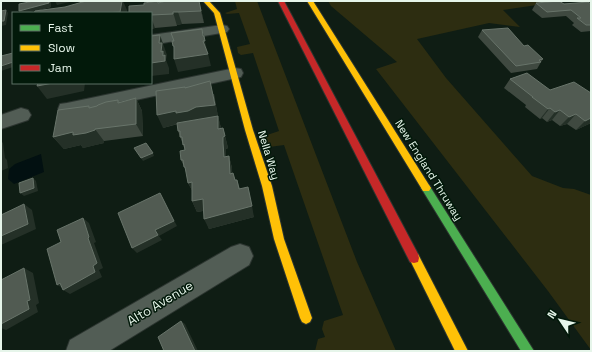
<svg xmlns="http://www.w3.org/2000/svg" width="592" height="352" font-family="'Space Grotesk',sans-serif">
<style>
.green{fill:#2d2d11}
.water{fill:#021011}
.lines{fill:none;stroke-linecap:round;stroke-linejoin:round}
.street-casing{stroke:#2c3530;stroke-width:2}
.fast-casing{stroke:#2c3530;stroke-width:2}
.slow-casing{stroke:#2c3530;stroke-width:2}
.jam-casing{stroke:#2c3530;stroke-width:2}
.street{fill:#525d55;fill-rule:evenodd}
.fast{fill:#4caf50;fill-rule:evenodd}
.slow{fill:#ffc107;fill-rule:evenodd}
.jam{fill:#c62828;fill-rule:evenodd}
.wall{fill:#3f4940}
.shaded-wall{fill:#243027}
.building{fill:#515b52;stroke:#68746a}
.labels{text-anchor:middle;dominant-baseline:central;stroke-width:3;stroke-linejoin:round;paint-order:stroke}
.street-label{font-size:11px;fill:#e6f5ea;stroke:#02190a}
.near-street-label{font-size:13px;fill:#e6f5ea;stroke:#02190a}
</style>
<rect width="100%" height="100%" fill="#0f1d14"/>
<!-- green -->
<g class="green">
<path d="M235,1H257L357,262L396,351H315L318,339L325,337L322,329L324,321L343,315L284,145L269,147L266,145L264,136L279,131L253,53L241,55L238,53L237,47L250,44L239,13L227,14L225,13L237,9Z"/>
<path d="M328,1H564L503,10L520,27L489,23L417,39L446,78L532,176L563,188L574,189L591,195V350L548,291L376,69L397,62L331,6Z"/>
</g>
<!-- water -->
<path class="water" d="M41,154L44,172L14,184L8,179L9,169L15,164Z"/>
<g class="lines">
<!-- street casing -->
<g class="street-casing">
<g id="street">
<path d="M222,25L227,26L229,29L227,32L151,45V35Z"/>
<path d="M235,68L241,69L243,73L241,77L67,115L60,114L58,109L60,104L67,103Z"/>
<path d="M21,108L28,110L31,115L28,120L1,129V115Z"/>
<path d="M240,244L249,247L253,256L249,265L109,351H66L70,340L231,247Z"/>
</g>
</g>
<!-- fast casing -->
<g class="fast-casing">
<path id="fast" d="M426,184L429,185L534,351H521L423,191L421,188L423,185Z"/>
</g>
<!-- slow casing -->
<g class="slow-casing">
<g id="slow">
<path d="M203,1H209L220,13L253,130L272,186L284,239L312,318L310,322L306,324L302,322L300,318L274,239L262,186L245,130L214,13Z"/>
<path d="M307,1H313L429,185L431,188L429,191H423Z"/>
<path d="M414,253L418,254L468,351H455L409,258L410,254Z"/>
</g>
</g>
<!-- jam casing -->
<g class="jam-casing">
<path id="jam" d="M278,1H284L418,254L419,258L418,262L414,263L410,262Z"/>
</g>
<!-- street -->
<use href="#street" class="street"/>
<!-- fast -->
<use href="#fast" class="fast"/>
<!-- slow -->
<use href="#slow" class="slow"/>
<!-- jam -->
<use href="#jam" class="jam"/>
</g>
<!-- wall -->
<g class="wall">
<path d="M34,1H51V7L36,11L127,10V13H34L35,11Z"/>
<path d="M158,3L201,9L204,23L182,24L177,25V26L155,28L151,29V13L144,5Z"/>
<path d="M536,3L591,4V31L581,32L572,25L574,23L566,16L542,18L532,10Z"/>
<path d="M482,30L524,46L543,59L541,62L537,69L511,73L478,37Z"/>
<path d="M527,73L591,123L576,130L567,124L560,126L552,120L547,122L542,118L540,119L525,107L526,105L504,88L510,79Z"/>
<path d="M185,88L214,94L218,117L221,128H223L228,148L226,149V157L229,156L232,168V173H233L235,180H237L240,189L254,217L209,229L203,211L197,212L192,201V190L188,183L187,173L181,160L185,150L183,145L182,142L178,131V124L163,128Z"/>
<path d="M136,98L142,111L143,136L104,141V143L95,145L83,148L81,145L64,149L53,137L89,106L90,108L119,102Z"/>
</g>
<!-- shaded-wall -->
<g class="shaded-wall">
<path d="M49,1H51V7L26,13H21L19,11Z"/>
<path d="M55,1H74L57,5Z"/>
<path d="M122,1H123L127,10V13H121L120,12Z"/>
<path d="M199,1L201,9L204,23L201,11Z"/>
<path d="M6,10L8,13L6,25L1,26V21Z"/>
<path d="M173,12H178L182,24L177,25V26Z"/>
<path d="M151,17L155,28L151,29Z"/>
<path d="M202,29L211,66L178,72L174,59H177L173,46L203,36Z"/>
<path d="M160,35L167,55L166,60L169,68V74L151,76V63L159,43Z"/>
<path d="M13,62V67L1,71V66Z"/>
<path d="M210,81L221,128V141L180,123L163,128L157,115Z"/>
<path d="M53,83H85L84,91L47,99L37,86Z"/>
<path d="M136,98L142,111L143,136L136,124Z"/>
<path d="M550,108L542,118L540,119L548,109Z"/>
<path d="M560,110L552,120L547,122L555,112Z"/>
<path d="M576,114L567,124L560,126L569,117Z"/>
<path d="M591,118V123L576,130L585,121Z"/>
<path d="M223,128L228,148L226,149V155L227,169L224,157L223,143Z"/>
<path d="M95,129L104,141V143L83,148L81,145L64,149L53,137L73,132Z"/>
<path d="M1,141L3,143L5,158L7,160L8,168L1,171Z"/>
<path d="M153,153L154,156L143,161L141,158Z"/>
<path d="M229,156L232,168L233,185L230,174Z"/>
<path d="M33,178L36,181L38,191L24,196L20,193Z"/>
<path d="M192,182L194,194L188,183Z"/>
<path d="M160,193L177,226L159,236L162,240L137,253L132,248L155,230Z"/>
<path d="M203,199L208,210L197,212L192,201Z"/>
<path d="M24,204L32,210L36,229L1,245V236Z"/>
<path d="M252,206L254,217L209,229L204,219Z"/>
<path d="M83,218L89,223L96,242L94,243L103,268L99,270L102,277L70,294L63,290L93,266L88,238Z"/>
<path d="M24,268L33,273L39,303L36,305L38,312L6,330L1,328V324L27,301Z"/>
<path d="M60,283L65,289L57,285Z"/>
<path d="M181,321L185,324L198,351H195Z"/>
</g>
<!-- building -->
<g class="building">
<path d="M34,1H49V3L19,11V4Z"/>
<path d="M86,1H122L120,12L105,13H34L35,11L65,7Z"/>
<path d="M158,1V3L166,1H199L201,11L178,12H173V14L151,15V13H129V6L144,5V3Z"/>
<path d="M559,1L564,4L588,2L591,4V25H586L577,18H581L571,10L547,12L536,3Z"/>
<path d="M6,10L4,21H1V11Z"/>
<path d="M508,28L524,46L528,45L543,59L539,60L541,62L516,66L482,30Z"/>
<path d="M202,29L203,36H204L205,41H203L208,54L174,59V46H173L172,41H174L171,33Z"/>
<path d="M160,35L159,43H162L161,52L163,51V56L165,55V61L151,63V36Z"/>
<path d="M13,53V62L1,66V56Z"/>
<path d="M527,73L550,90L574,82L591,93V118L585,121L576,114L569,117L560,110L555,112L550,108L548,109L532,97H533L510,79Z"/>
<path d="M210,81L215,105L196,107L188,111L176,113V111L157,115L156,91L185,87V88Z"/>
<path d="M38,83H53L37,86Z"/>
<path d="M136,98V124L95,129V130L86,133L73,135V132L53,137L58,110L89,106V108L97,106L98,105L106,102L118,100V103Z"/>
<path d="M218,116V129L223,128L225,136L223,137V143L224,157L229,156L230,174L233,173L235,180H237L239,189L248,187L252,206L204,219L203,199L192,201V182L188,183L185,167H184L183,160H181L180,151L185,150L184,144L183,145L182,137H180V131H178L177,123Z"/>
<path d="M146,143L153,153L141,158L134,148Z"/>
<path d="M33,178L34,188L20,193L19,183Z"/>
<path d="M160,193L174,221L155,230L158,235L132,248L118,213Z"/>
<path d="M24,204L28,224L1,236V215Z"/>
<path d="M83,218L89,237L88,238L97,263L93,266L95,272L63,290L60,283L57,285L47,249L61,242L57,230Z"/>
<path d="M24,268L30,300L27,301L29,309L1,324V280Z"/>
<path d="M181,321L195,351H164L158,337Z"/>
</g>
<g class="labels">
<!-- street labels -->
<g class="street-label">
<text transform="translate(269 155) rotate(73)">Nella Way</text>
<text transform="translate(429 170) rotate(58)">New England Thruway</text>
</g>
<!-- near-street labels -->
<g class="near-street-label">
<text transform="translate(160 303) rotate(-31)">Alto Avenue</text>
</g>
</g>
<!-- border -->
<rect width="592" height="352" fill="none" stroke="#e6f5ea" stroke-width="4"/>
<!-- legend -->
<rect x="12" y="12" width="140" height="72" fill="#02190a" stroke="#5d7164"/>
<rect x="20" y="25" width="20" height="6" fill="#4caf50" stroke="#5d7164"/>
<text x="48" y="32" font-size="12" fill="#e6f5ea">Fast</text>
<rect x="20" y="45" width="20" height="6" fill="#ffc107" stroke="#5d7164"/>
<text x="48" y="52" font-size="12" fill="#e6f5ea">Slow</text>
<rect x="20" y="65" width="20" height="6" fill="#c62828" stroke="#5d7164"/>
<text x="48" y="72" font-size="12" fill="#e6f5ea">Jam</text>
<!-- north arrow -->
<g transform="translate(560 320) rotate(305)" stroke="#02190a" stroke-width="3" paint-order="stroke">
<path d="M0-3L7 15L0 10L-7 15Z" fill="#e6f5ea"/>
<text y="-6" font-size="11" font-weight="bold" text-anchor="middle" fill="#e6f5ea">N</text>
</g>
</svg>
